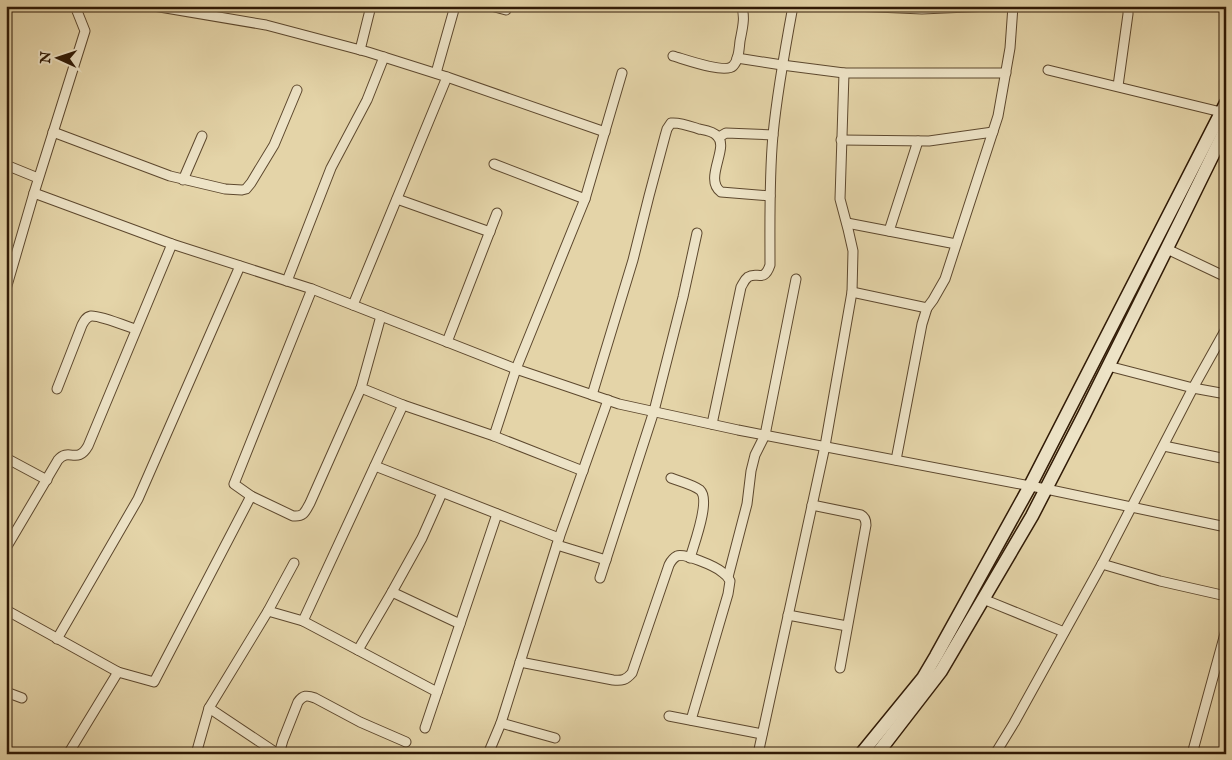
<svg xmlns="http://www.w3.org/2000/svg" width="1232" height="760" font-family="'IM FELL English',serif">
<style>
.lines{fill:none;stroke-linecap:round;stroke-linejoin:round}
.minor-casing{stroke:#5d482e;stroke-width:11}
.secondary-casing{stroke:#301a06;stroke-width:15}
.minor{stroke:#ede3c6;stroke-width:9}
.secondary{stroke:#ede3c6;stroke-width:12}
</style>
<rect width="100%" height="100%" fill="#e4d4a8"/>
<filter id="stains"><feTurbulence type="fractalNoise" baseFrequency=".004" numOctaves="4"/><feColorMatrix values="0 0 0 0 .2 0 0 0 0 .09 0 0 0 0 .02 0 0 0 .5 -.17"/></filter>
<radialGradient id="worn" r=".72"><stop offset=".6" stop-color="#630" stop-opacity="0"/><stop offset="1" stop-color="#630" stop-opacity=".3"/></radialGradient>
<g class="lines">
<!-- minor casing -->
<g class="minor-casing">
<g id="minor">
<path d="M154,6L266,25L368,52L447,77L605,132"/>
<path d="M491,6L506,10"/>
<path d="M854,6L922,9L990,6"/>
<path d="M360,50L371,6"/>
<path d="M673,56C684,59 725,74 733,66C739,60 739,49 740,41C742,30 746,16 741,6"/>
<path d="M737,58L782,65L844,73H1006"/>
<path d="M1048,70L1221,112"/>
<path d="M436,73L455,6"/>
<path d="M1118,86L1128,14V6"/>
<path d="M53,132L170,176L225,189L242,190L246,189L251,183L274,145L297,90"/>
<path d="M719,137L726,133L773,135"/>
<path d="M841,140L929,141L993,132"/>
<path d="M494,164L585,199"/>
<path d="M6,165L38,178"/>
<path d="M183,180L202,136"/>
<path d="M34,193L172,244L312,289L516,369L619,404L738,430L1046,489L1226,527"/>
<path d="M397,199L490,232"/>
<path d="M847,223L956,244"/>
<path d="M889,231L918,141"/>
<path d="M1167,249L1226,277"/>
<path d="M287,281L331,168L367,100L384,57"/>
<path d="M6,289L34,193L85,31L75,6"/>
<path d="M852,292L927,308"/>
<path d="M353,305L447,77"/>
<path d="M447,342L497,213"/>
<path d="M1108,366L1193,388L1226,394"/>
<path d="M57,389L82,325C84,321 86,317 91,316C99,315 126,326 135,329"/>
<path d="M592,395L633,260L649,196L665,136L667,129L671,123C680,122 690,126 699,129C704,130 713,131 717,136C730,147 703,179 721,192L770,196"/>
<path d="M403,405L494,436L516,369L585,199L622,73"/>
<path d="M712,424L741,287C743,284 744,280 748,277C757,271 764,283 770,265C770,222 769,178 773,135C777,92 785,49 793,6"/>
<path d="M494,436L583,471"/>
<path d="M1164,446L1226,459"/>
<path d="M6,458L47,480"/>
<path d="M896,460L922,324L927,308L933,300L945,279L998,116L1010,48L1013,6"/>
<path d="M375,466L559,538"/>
<path d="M671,478C679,481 694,485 700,490C711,500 694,544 690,558"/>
<path d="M251,496L293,516C304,517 305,512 310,503L361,388"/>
<path d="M812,505L861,515C865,517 866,520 866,525L840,668"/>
<path d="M557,545L606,560"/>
<path d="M6,548L58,460C69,447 77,465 88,446L172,244"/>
<path d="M1102,564L1160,581L1226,596"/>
<path d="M728,577L747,504L751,471L755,455L765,435L796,279"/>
<path d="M600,578L654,411L683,297L697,233"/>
<path d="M392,592L460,624"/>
<path d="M983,599L1064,632"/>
<path d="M6,610L118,672"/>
<path d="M268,611L294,563"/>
<path d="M788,615L847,626"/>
<path d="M303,621L437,692"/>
<path d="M57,639L138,499L240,266"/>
<path d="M358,650L392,592L422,538L442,493"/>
<path d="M520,662L613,680C622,681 626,680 632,673L669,565C671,561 673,558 677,556C684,553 715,566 722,572C725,574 728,577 730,581L728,594L691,720"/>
<path d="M6,692L22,698"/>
<path d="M209,708L278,754"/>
<path d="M669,716L762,734"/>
<path d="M501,723L555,738"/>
<path d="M425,728L497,514"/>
<path d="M68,754L118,672L154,682L251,496L234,484L312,289"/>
<path d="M196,754L209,708L268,611L303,621L403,405L361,388L381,316"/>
<path d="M279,754L283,740L298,702C303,695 307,695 315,698L360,722L406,742"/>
<path d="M488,754L501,723L559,538L608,400"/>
<path d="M758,754L825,446L852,292L853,251L848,229L840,199L844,73"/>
<path d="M995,754L1014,723L1102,564L1193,388L1226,329"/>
<path d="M1192,754L1226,630"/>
</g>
</g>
<!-- secondary casing -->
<g class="secondary-casing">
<g id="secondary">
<path d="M861,754L923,678L936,656L1030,486L1226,103"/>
<path d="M877,754L941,671L1032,516L1084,415L1181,220L1226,128"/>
</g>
</g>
<!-- minor -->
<use href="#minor" class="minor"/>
<!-- secondary -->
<use href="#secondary" class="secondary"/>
</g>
<!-- margin -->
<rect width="1232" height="760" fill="none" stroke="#e4d4a8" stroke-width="25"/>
<rect x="8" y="8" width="1217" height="745" fill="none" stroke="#301a06" stroke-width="2.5"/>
<rect x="12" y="12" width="1207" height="735" fill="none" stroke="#301a06"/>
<!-- north arrow -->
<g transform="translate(58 58) rotate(273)" stroke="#ede3c6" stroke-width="4" paint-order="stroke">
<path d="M0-4L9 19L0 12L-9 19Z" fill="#301a06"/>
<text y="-8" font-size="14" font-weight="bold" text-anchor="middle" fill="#301a06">N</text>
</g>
<rect width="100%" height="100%" filter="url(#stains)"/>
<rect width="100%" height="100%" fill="url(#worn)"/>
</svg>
